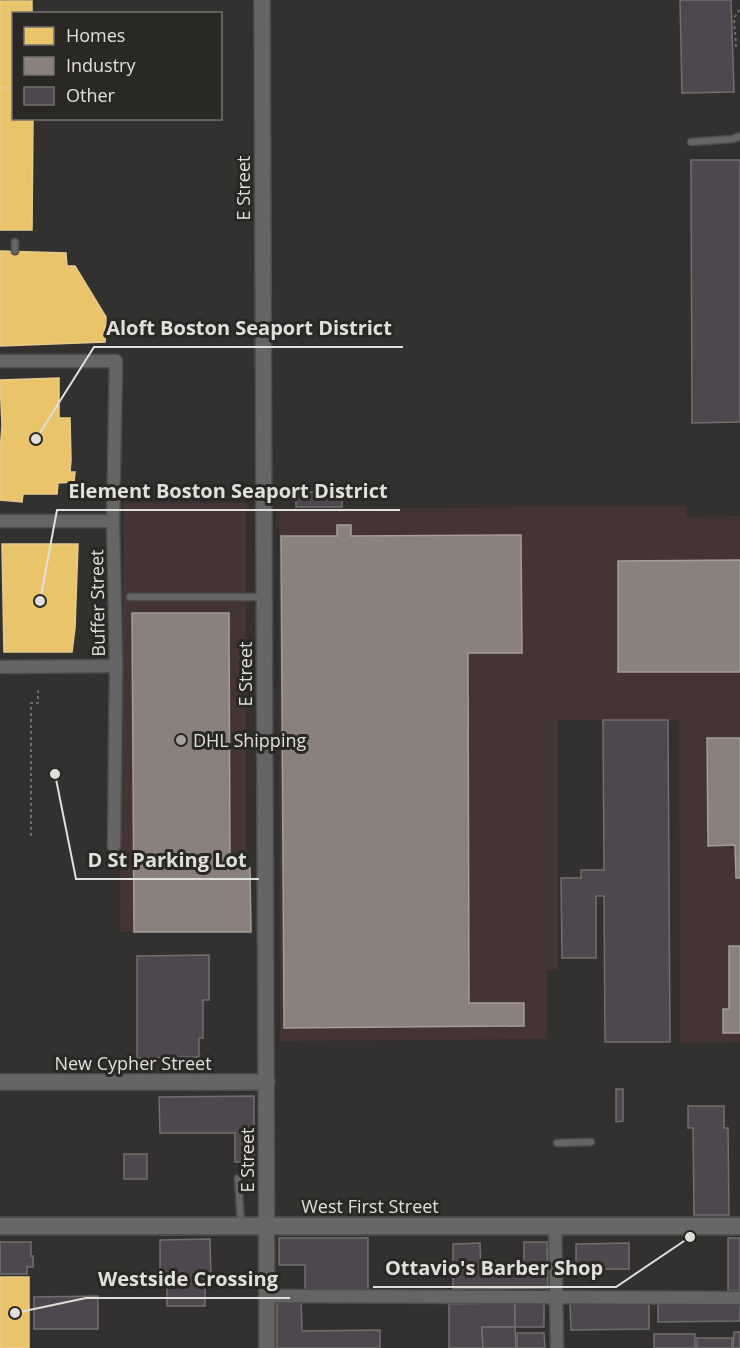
<svg xmlns="http://www.w3.org/2000/svg" width="740" height="1348" font-family="'Open Sans',sans-serif">
<style>
.industrial{fill:#453434}
.homes{fill:#e9c46a;stroke:#e6cc8c;stroke-width:1.5}
.industry{fill:#8a817c;stroke:#a49d99;stroke-width:1.5}
.building{fill:#4c484d;stroke:#706f6e;stroke-width:1.5}
.lines{fill:none;stroke-linecap:round;stroke-linejoin:round}
.service-casing{stroke:#4d4d4c;stroke-width:9}
.minor-casing{stroke:#4d4d4c;stroke-width:15}
.tertiary-casing{stroke:#4d4d4c;stroke-width:18}
.secondary-casing{stroke:#4d4d4c;stroke-width:20}
.path{stroke:#6e6d6c;stroke-width:2;stroke-dasharray:3 3;stroke-linecap:butt}
.service{stroke:#666565;stroke-width:6}
.minor{stroke:#666565;stroke-width:12}
.tertiary{stroke:#666565;stroke-width:15}
.secondary{stroke:#686766;stroke-width:16}
.poi-dot{fill:#a3a29f;stroke:#2a2824;stroke-width:2}
.labels{text-anchor:middle;dominant-baseline:central;stroke-width:6;stroke-linejoin:round;paint-order:stroke}
.street-label{font-size:18px;fill:#e0dfdc;stroke:#2a2824}
.poi-label{font-size:18px;fill:#e0dfdc;stroke:#2a2824;text-anchor:start}
.leader{fill:none;stroke:#e0dfdc;stroke-width:2}
.callout-dot{fill:#e0dfdc;stroke:#2a2824;stroke-width:2}
.callout-label{font-size:20px;text-anchor:middle;font-weight:bold;fill:#e0dfdc;stroke:#2a2824;stroke-width:6;stroke-linejoin:round;paint-order:stroke}
</style>
<rect width="100%" height="100%" fill="#32312f"/>
<!-- industrial -->
<g class="industrial">
<path d="M124,503H246V929L120,932Z"/>
<path d="M686,506L687,517L740,516V1042L680,1043L679,720H558V969L547,970V1039L280,1041L279,509Z"/>
</g>
<!-- homes -->
<g class="homes">
<path d="M0,1H32V14H14V88H0Z"/>
<path d="M0,88H14V118H33L32,230H0Z"/>
<path d="M0,251L66,253L67,266H75L106,317L105,342L0,346Z"/>
<path d="M59,378V418H70L71,460L70,472H75L74,482L58,483L57,494H23L22,502L0,500V453L2,425L0,380Z"/>
<path d="M2,544H78L75,628L72,652H4Z"/>
<rect x="0" y="1277" width="29" height="71"/>
</g>
<!-- industry -->
<g class="industry">
<path d="M337,525H351V536L521,535L522,653H468L469,1003H524V1026L284,1028L281,536H337Z"/>
<path d="M740,560V672H618V561Z"/>
<path d="M132,613H229L230,868H250L251,932H134Z"/>
<path d="M707,738H740V878H736L735,845L708,846Z"/>
<path d="M729,946H740V1033H723V1009H729Z"/>
</g>
<!-- building -->
<g class="building">
<path d="M680,0H731L734,92L682,93Z"/>
<path d="M691,160H740V422L692,423Z"/>
<rect x="296" y="492" width="46" height="15"/>
<path d="M603,720H668L670,1042H605L604,896H596V958H562L561,878H581V870H604Z"/>
<path d="M209,955V1000H203V1038H199V1057L137,1058V956Z"/>
<path d="M616,1089H623V1121L616,1122Z"/>
<path d="M254,1096V1162H235V1133H160L159,1097Z"/>
<path d="M688,1106H724V1128H728L729,1215H694L693,1128H688Z"/>
<rect x="124" y="1154" width="23" height="25"/>
<path d="M279,1238H368V1292L305,1293V1265H279Z"/>
<rect x="728" y="1238" width="12" height="53"/>
<path d="M210,1239L211,1281H205V1306H167V1281H160V1240Z"/>
<path d="M0,1242H31V1256H33V1267H27V1274H0Z"/>
<path d="M524,1242H547L548,1288L453,1289V1244L480,1243L481,1268H524Z"/>
<path d="M629,1243V1269H576V1244Z"/>
<path d="M98,1296V1329H34V1297Z"/>
<path d="M277,1298H301L302,1331L380,1330V1348H277Z"/>
<path d="M740,1302V1321L658,1322V1303Z"/>
<path d="M515,1303V1327H482L483,1348H449V1304Z"/>
<rect x="515" y="1303" width="29" height="24"/>
<path d="M570,1303H649V1329L571,1330Z"/>
<path d="M482,1327H515L516,1348H483Z"/>
<path d="M734,1332H740V1348H733Z"/>
<path d="M517,1333H544L545,1348H517Z"/>
<rect x="654" y="1334" width="41" height="14"/>
<rect x="697" y="1338" width="35" height="10"/>
</g>
<g class="lines">
<!-- service casing -->
<g class="service-casing">
<g id="service">
<path d="M691,142L733,139L740,136"/>
<path d="M15,251V242"/>
<path d="M130,597H263"/>
<path d="M557,1143L591,1142"/>
<path d="M238,1178L241,1225"/>
</g>
</g>
<!-- minor casing -->
<g class="minor-casing">
<g id="minor">
<path d="M0,361H116L113,521L116,666L114,846"/>
<path d="M0,521H113"/>
<path d="M0,667L116,666"/>
<path d="M555,1226L557,1348"/>
<path d="M268,1296L740,1298"/>
</g>
</g>
<!-- tertiary casing -->
<g class="tertiary-casing">
<g id="tertiary">
<path d="M262,0L267,1348"/>
<path d="M0,1082H267"/>
</g>
</g>
<!-- secondary casing -->
<g class="secondary-casing">
<path id="secondary" d="M0,1226H740"/>
</g>
<!-- path -->
<g class="path">
<path d="M736,47L734,18L740,9"/>
<path d="M31,836V703H38V690"/>
</g>
<!-- service -->
<use href="#service" class="service"/>
<!-- minor -->
<use href="#minor" class="minor"/>
<!-- tertiary -->
<use href="#tertiary" class="tertiary"/>
<!-- secondary -->
<use href="#secondary" class="secondary"/>
</g>
<!-- markers -->
<circle class="poi-dot" cx="181" cy="740" r="6"/>
<g class="labels">
<!-- street labels -->
<g class="street-label">
<text transform="translate(243 188) rotate(-90)">E Street</text>
<text transform="translate(97 603) rotate(-91)">Buffer Street</text>
<text transform="translate(245 674) rotate(-90)">E Street</text>
<text x="133" y="1063">New Cypher Street</text>
<text transform="translate(247 1160) rotate(-90)">E Street</text>
<text x="370" y="1206">West First Street</text>
</g>
<!-- poi labels -->
<g class="poi-label">
<text x="193" y="740">DHL Shipping</text>
</g>
</g>
<!-- callouts -->
<path class="leader" d="M36 439L94 347H403M40 601L57 510H400M55 774L76 879H259M690 1237L616 1287H373M15 1313L86 1298H290"/>
<g class="callout-dot">
<circle cx="36" cy="439" r="6"/>
<circle cx="40" cy="601" r="6"/>
<circle cx="55" cy="774" r="6"/>
<circle cx="690" cy="1237" r="6"/>
<circle cx="15" cy="1313" r="6"/>
</g>
<g class="callout-label">
<text x="249" y="335">Aloft Boston Seaport District</text>
<text x="228" y="498">Element Boston Seaport District</text>
<text x="167" y="867">D St Parking Lot</text>
<text x="494" y="1275">Ottavio's Barber Shop</text>
<text x="188" y="1286">Westside Crossing</text>
</g>
<!-- legend -->
<rect x="12" y="12" width="210" height="108" fill="#2a2824" stroke="#73716e" stroke-width="1.5"/>
<rect x="24" y="27" width="30" height="18" fill="#e9c46a" stroke="#73716e" stroke-width="1.5"/>
<text x="66" y="42" font-size="18" fill="#e0dfdc">Homes</text>
<rect x="24" y="57" width="30" height="18" fill="#8a817c" stroke="#73716e" stroke-width="1.5"/>
<text x="66" y="72" font-size="18" fill="#e0dfdc">Industry</text>
<rect x="24" y="87" width="30" height="18" fill="#4c484d" stroke="#73716e" stroke-width="1.5"/>
<text x="66" y="102" font-size="18" fill="#e0dfdc">Other</text>
</svg>
